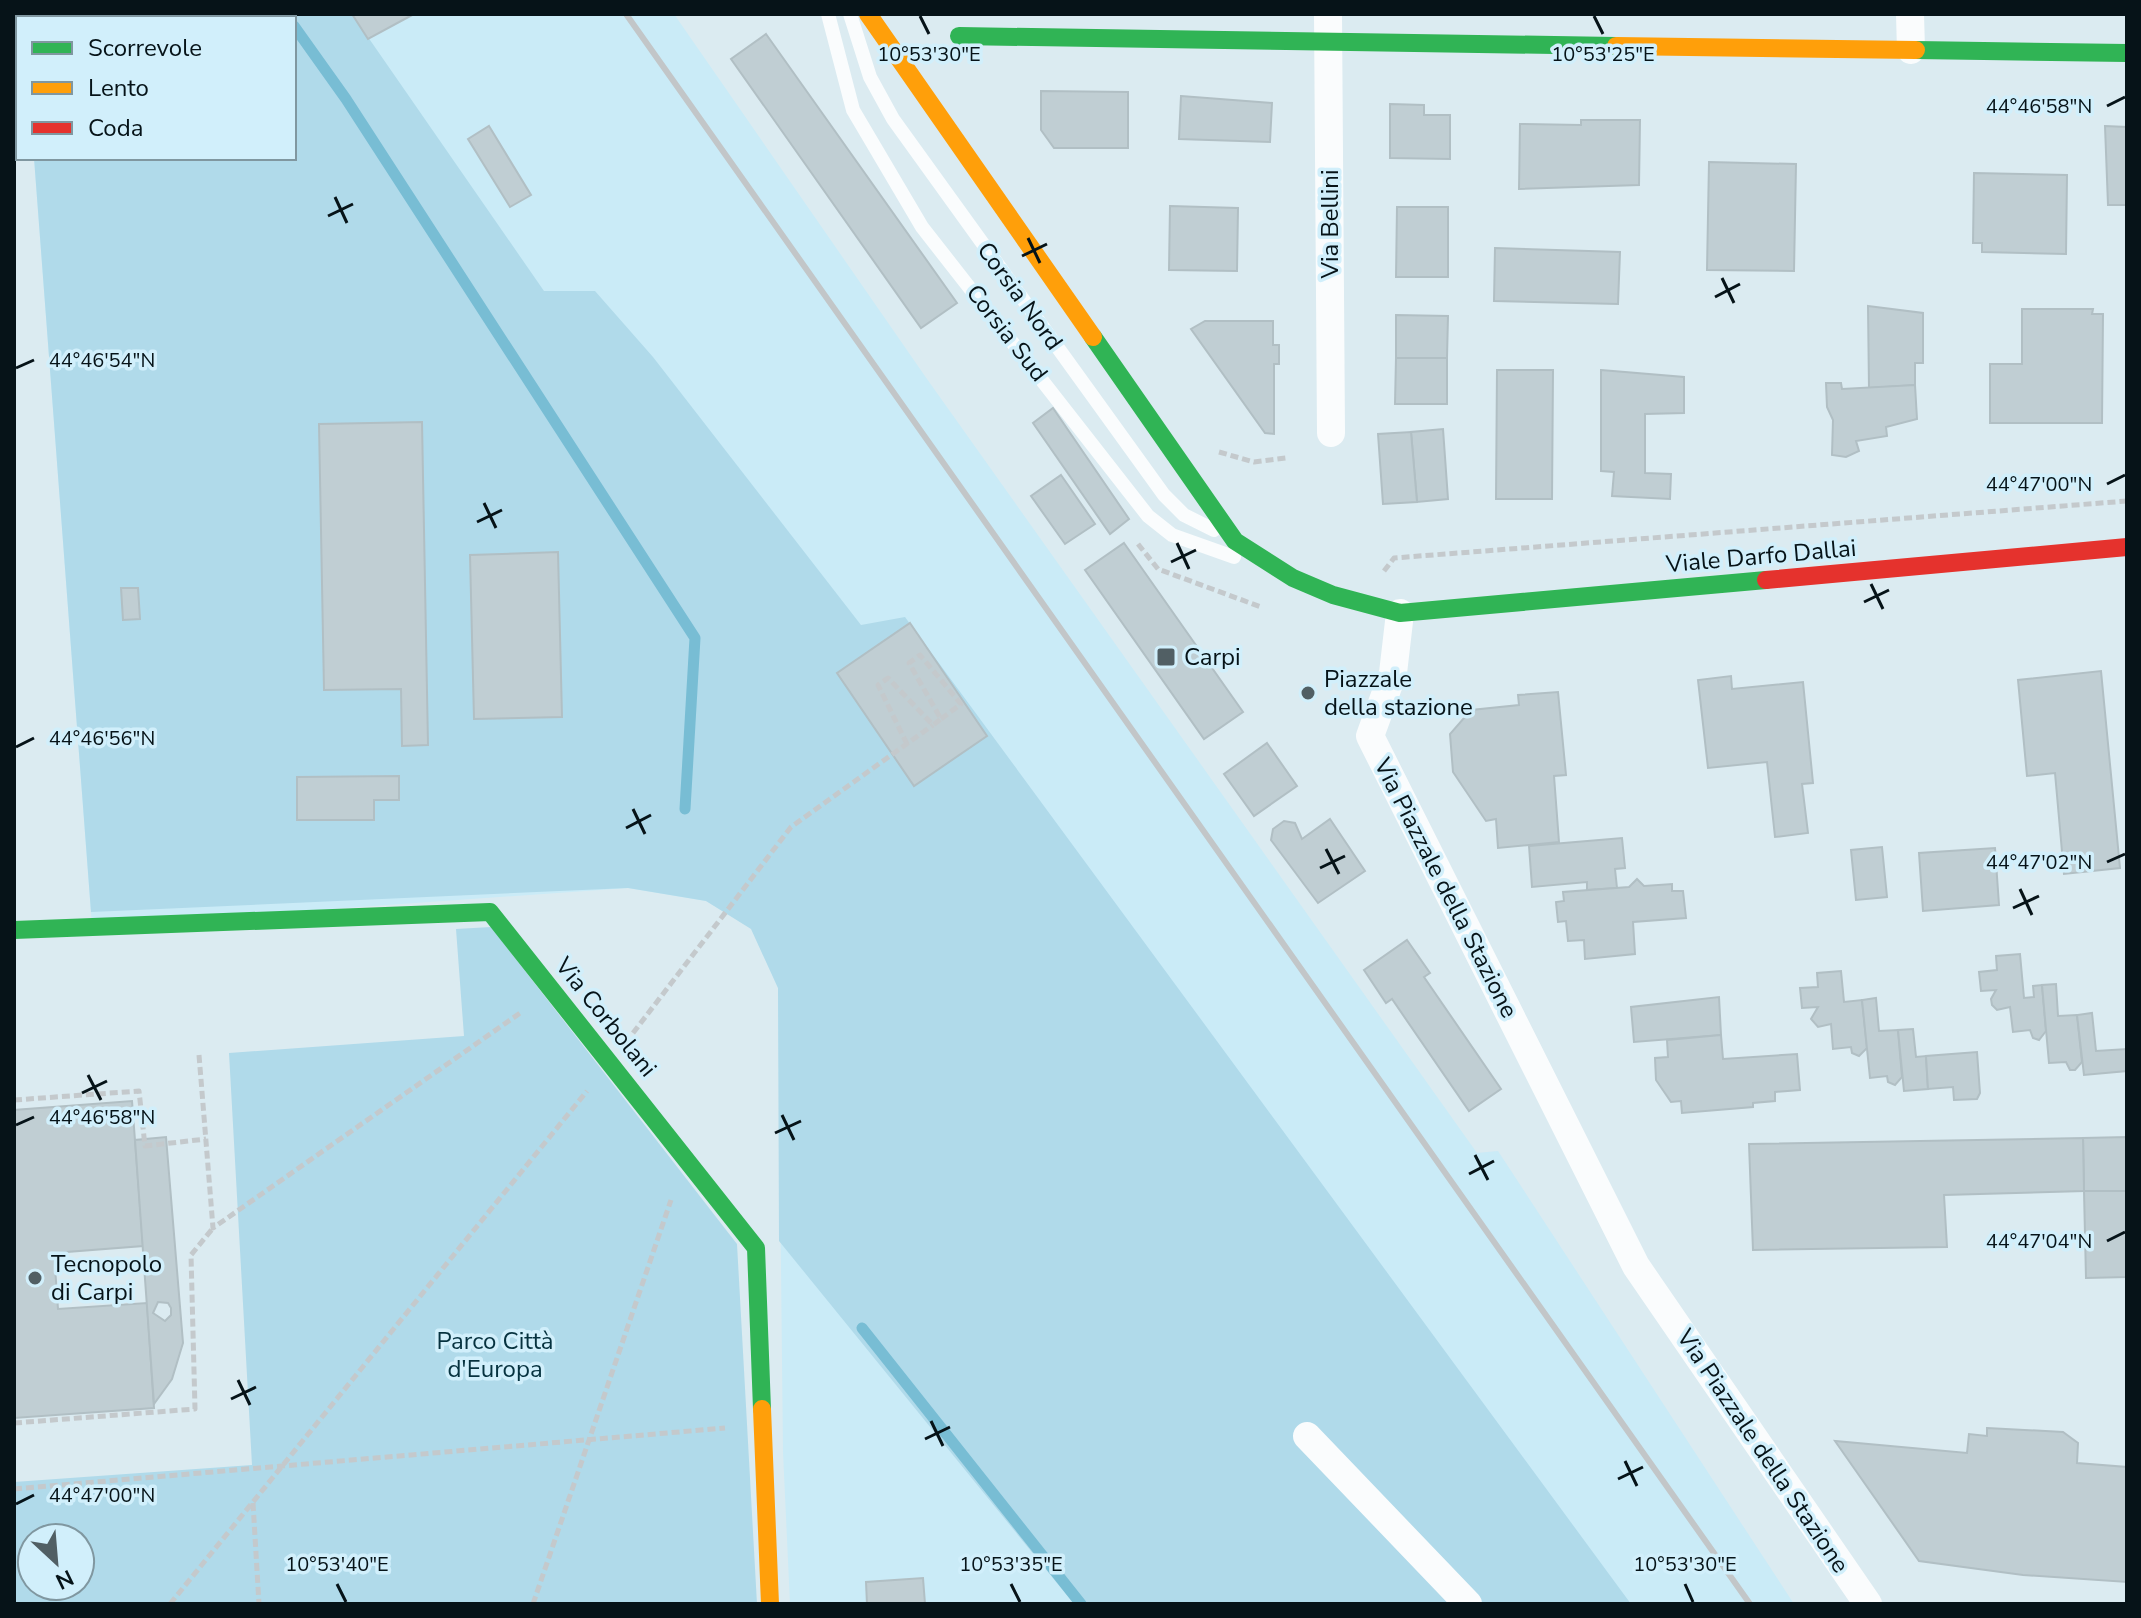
<svg xmlns="http://www.w3.org/2000/svg" width="2141" height="1618" font-family="'Nunito Sans',sans-serif">
<style>
.built{fill:#caebf7}
.green{fill:#b0daea;fill-rule:evenodd}
.lines{fill:none;stroke-linecap:round;stroke-linejoin:round}
.stream{stroke:#78bdd4;stroke-width:11}
.building{fill:#c0ced3;stroke:#b1bfc4;stroke-width:2;fill-rule:evenodd}
.path{stroke:#c4c9cc;stroke-width:5;stroke-dasharray:8 4;stroke-linecap:butt}
.lane{stroke:#fafcfd;stroke-width:14}
.street{stroke:#fafcfd;stroke-width:28}
.fast{stroke:#30b455;stroke-width:18}
.slow{stroke:#ff9f0a;stroke-width:18}
.jam{stroke:#e5322d;stroke-width:18}
.rail{stroke:#c2c6c8;stroke-width:6}
.ticks{fill:none;stroke:#061318;stroke-width:3}
.poi-dot{fill:#515f64;stroke:#d1effb;stroke-width:3}
.labels{text-anchor:middle;dominant-baseline:central;stroke-width:7;stroke-linejoin:round;paint-order:stroke}
.street-label{font-size:24px;fill:#061318;stroke:#d1effb}
.poi-label{font-size:24px;fill:#061318;stroke:#d1effb;text-anchor:start}
.park-label{font-size:24px;fill:#06323f;stroke:#d1effb}
.ticks-label{font-size:20px;text-anchor:middle;fill:#061318;stroke:#d1effb;stroke-width:7;stroke-linejoin:round;paint-order:stroke}
</style>
<rect width="100%" height="100%" fill="#dbebf1"/>
<!-- built -->
<path class="built" d="M23,14H674L927,379L1477,1153L1498,1151L1794,1604H790L783,1452L778,988L751,928L706,901L628,888L92,926L34,158H294V18H23Z"/>
<!-- green -->
<g class="green">
<path d="M23,14H352L544,291H595L653,357L861,625L905,617L1631,1604H1074L779,1241L778,988L751,929L706,901L628,888L91,912L34,158H294V18H23Z"/>
<path d="M491,927L737,1244L757,1604H14V1482L252,1465L229,1053L464,1036L456,929ZM32,1538H80V1586H32Z"/>
</g>
<g class="lines">
<!-- stream -->
<g class="stream">
<path d="M286,14L289,18"/>
<path d="M294,26L346,99L695,638L685,809"/>
<path d="M862,1328L1081,1604"/>
</g>
</g>
<!-- building -->
<g class="building">
<path d="M352,14H414L368,39Z"/>
<path d="M766,34L957,303L921,328L731,59Z"/>
<path d="M1041,91L1128,92V148H1054L1041,130Z"/>
<path d="M1181,96L1272,103L1270,142L1179,139Z"/>
<path d="M1390,104L1424,105V115H1450V159L1390,158Z"/>
<path d="M1581,120H1640L1639,185L1519,189L1520,124L1581,125Z"/>
<path d="M489,126L531,195L510,207L468,139Z"/>
<path d="M2105,126L2127,127V205H2108Z"/>
<path d="M1709,162L1796,164L1794,271L1707,270Z"/>
<path d="M1974,173L2067,175L2066,254L1982,252V243H1973Z"/>
<path d="M1170,206L1238,208L1237,271L1169,270Z"/>
<path d="M1397,207H1448V277H1396Z"/>
<path d="M1495,248L1620,252L1618,304L1494,301Z"/>
<path d="M1868,306L1923,313V363H1915V385L1869,388Z"/>
<path d="M2022,309H2093L2092,314H2103L2102,423H1990V364H2022Z"/>
<path d="M1396,315L1448,316L1447,358H1396Z"/>
<path d="M1205,321H1273V345H1279V364H1274V434L1265,433L1191,329Z"/>
<path d="M1396,358H1447V404H1395Z"/>
<path d="M1497,370H1553L1552,499H1496Z"/>
<path d="M1601,370L1684,377V413L1645,414V473L1671,474L1670,499L1612,496L1614,472L1601,471Z"/>
<path d="M1826,383H1841L1842,389L1915,385L1917,419L1886,427L1887,436L1856,441L1859,451L1846,457L1832,455L1833,420L1827,407Z"/>
<path d="M1053,408L1129,519L1110,534L1033,423Z"/>
<path d="M422,422L428,745L402,746L401,689L324,690L319,424Z"/>
<path d="M1443,429L1448,499L1417,502L1411,432Z"/>
<path d="M1411,432L1417,502L1383,504L1378,434Z"/>
<path d="M1061,475L1095,524L1065,544L1031,496Z"/>
<path d="M1124,543L1243,712L1204,739L1085,570Z"/>
<path d="M558,552L562,717L474,719L470,555Z"/>
<path d="M121,588H138L140,619L123,620Z"/>
<path d="M910,623L987,736L914,786L837,673Z"/>
<path d="M2101,671L2120,868L2064,874L2055,773L2027,776L2018,680Z"/>
<path d="M1731,676L1732,689L1803,682L1813,783L1802,784L1808,833L1775,837L1767,762L1708,768L1698,680Z"/>
<path d="M1558,692L1566,775L1554,776L1559,842L1498,848L1496,819L1486,821L1453,772L1450,734L1471,710L1519,705L1518,695Z"/>
<path d="M1267,743L1297,786L1254,816L1224,774Z"/>
<path d="M399,776V800H374V820H297V777Z"/>
<path d="M1330,819L1365,871L1318,903L1271,840L1273,829L1284,821L1295,823L1302,839Z"/>
<path d="M1622,838L1625,868L1615,869L1617,888L1587,890V882L1532,887L1529,846Z"/>
<path d="M1882,847L1887,897L1856,900L1851,850Z"/>
<path d="M1995,848L1999,905L1923,911L1919,853Z"/>
<path d="M1637,879L1644,886L1672,884V891H1683L1686,918L1633,922L1635,954L1585,959L1584,940L1568,941L1566,921L1558,922L1556,902L1564,901L1563,892L1629,887Z"/>
<path d="M1407,940L1430,973L1424,977L1501,1089L1469,1111L1392,999L1386,1003L1364,970Z"/>
<path d="M2020,954L2024,998L2034,997L2033,986L2042,985L2046,1031L2039,1040L2033,1038L2030,1030L2013,1032L2010,1007L1997,1010L1992,1005L1991,999L1996,990L1981,991L1979,972L1997,970L1996,956Z"/>
<path d="M1841,971L1844,1002L1862,1000L1867,1048L1859,1056L1852,1053L1851,1047L1833,1049L1831,1024L1818,1027L1811,1019L1818,1007L1802,1008L1800,988L1818,987L1817,973Z"/>
<path d="M2056,984L2058,1016L2077,1015L2082,1062L2075,1070H2070L2066,1062L2049,1063L2042,985Z"/>
<path d="M1719,997L1721,1035L1634,1042L1631,1007Z"/>
<path d="M1876,998L1879,1031L1898,1030L1902,1077L1895,1085L1888,1082L1887,1076L1870,1078L1862,1000Z"/>
<path d="M2092,1013L2096,1051L2127,1049V1071L2084,1075L2077,1015Z"/>
<path d="M1913,1029L1916,1057L1926,1056L1928,1089L1904,1091L1898,1030Z"/>
<path d="M1721,1035L1723,1059L1797,1054L1800,1090L1775,1092V1101L1753,1103V1107L1682,1113L1681,1101L1671,1102L1656,1080L1655,1058L1668,1057L1667,1040Z"/>
<path d="M1977,1052L1980,1093L1977,1099L1954,1100L1953,1087L1928,1089L1926,1056Z"/>
<path d="M132,1101L143,1246L54,1253L58,1309L147,1303L154,1408L14,1418V1110Z"/>
<path d="M166,1137L183,1343L172,1379L154,1404L135,1140ZM158,1302L168,1303L171,1308V1315L165,1321L153,1313Z"/>
<path d="M2127,1137V1191H2084L2083,1138Z"/>
<path d="M2083,1138L2084,1191L1944,1195L1947,1247L1753,1250L1749,1144Z"/>
<path d="M2084,1191H2127V1277L2086,1278Z"/>
<path d="M1987,1428L2063,1432L2078,1443L2077,1463L2127,1467V1582L2023,1575L1919,1561L1835,1441L1967,1453L1969,1434L1987,1436Z"/>
<path d="M923,1578L925,1604H867L866,1582Z"/>
</g>
<g class="lines">
<!-- path -->
<g class="path">
<path d="M1219,452L1254,462L1286,458"/>
<path d="M1138,544L1158,569L1261,607"/>
<path d="M1384,571L1394,558L2127,501"/>
<path d="M907,744L878,685L888,678L933,725L941,719L909,663L920,655L961,704L941,719"/>
<path d="M633,1033L791,827L933,725"/>
<path d="M199,1055L213,1228L523,1011"/>
<path d="M14,1100L139,1091L145,1146L206,1139"/>
<path d="M14,1423L195,1409L191,1255L213,1228"/>
<path d="M14,1489L725,1428"/>
<path d="M253,1503L259,1604"/>
<path d="M170,1604L587,1091"/>
<path d="M533,1604L671,1200"/>
</g>
<!-- lane -->
<g class="lane">
<path d="M828,14L853,110L922,227L1148,516L1172,535L1234,557"/>
<path d="M850,14L870,77L893,119L1164,495L1184,515L1214,530"/>
</g>
<!-- street -->
<g class="street">
<path d="M1328,14L1331,433"/>
<path d="M1910,14L1911,50"/>
<path d="M1400,613L1393,673L1370,736L1636,1266L1868,1604"/>
<path d="M1307,1436L1468,1604"/>
</g>
<!-- fast -->
<g class="fast">
<path d="M959,36L1616,46"/>
<path d="M1916,50L2127,53"/>
<path d="M1093,337L1235,541L1293,578L1333,595L1400,613L1766,580"/>
<path d="M14,930L490,912L756,1248L762,1409"/>
</g>
<!-- slow -->
<g class="slow">
<path d="M868,14L1093,337"/>
<path d="M1616,46L1916,50"/>
<path d="M762,1409L770,1604"/>
</g>
<!-- jam -->
<path class="jam" d="M1766,580L2127,547"/>
<!-- rail -->
<path class="rail" d="M626,14L1750,1604"/>
</g>
<!-- ticks -->
<path class="ticks" d="M920,16L929,34M1594,16L1603,34M2107,106L2125,97M335,197L347,223M328,216L353,204M1028,238L1040,263M1022,256L1047,244M1722,278L1734,303M1715,297L1740,284M16,368L34,360M2107,484L2125,475M484,503L496,528M477,522L502,510M1177,543L1189,569M1171,562L1196,550M1871,584L1883,609M1864,602L1889,590M16,747L34,738M633,809L645,834M626,828L651,815M1326,849L1339,874M2107,862L2125,854M1320,868L1345,856M2020,889L2032,915M2013,908L2039,896M88,1075L101,1100M82,1093L107,1081M782,1115L794,1140M16,1125L34,1117M775,1133L801,1121M1475,1155L1488,1180M1469,1174L1494,1161M2107,1241L2125,1232M238,1380L250,1405M231,1399L256,1387M931,1421L943,1446M925,1439L950,1427M1625,1461L1637,1486M1618,1479L1643,1467M16,1504L34,1495M337,1584L346,1602M1011,1584L1020,1602M1685,1584L1693,1602"/>
<!-- markers -->
<g class="poi-dot">
<rect x="1156" y="647" width="20" height="20" rx="4"/>
<circle cx="1308" cy="693" r="8"/>
<circle cx="35" cy="1278" r="8"/>
</g>
<g class="labels">
<!-- street labels -->
<g class="street-label">
<text transform="translate(1330 224) rotate(-90)">Via Bellini</text>
<text transform="translate(1020 296) rotate(54)">Corsia Nord</text>
<text transform="translate(1007 333) rotate(52)">Corsia Sud</text>
<text transform="translate(1761 556) rotate(-5)">Viale Darfo Dallai</text>
<text transform="translate(1446 888) rotate(63)">Via Piazzale della Stazione</text>
<text transform="translate(606 1017) rotate(51)">Via Corbolani</text>
<text transform="translate(1763 1451) rotate(56)">Via Piazzale della Stazione</text>
</g>
<!-- poi labels -->
<g class="poi-label">
<text x="1184" y="657">Carpi</text>
<text x="1324" y="679">Piazzale<tspan x="1324" dy="28">della stazione</tspan></text>
<text x="51" y="1264">Tecnopolo<tspan x="51" dy="28">di Carpi</tspan></text>
</g>
<!-- park labels -->
<g class="park-label">
<text x="495" y="1341">Parco Città<tspan x="495" dy="28">d'Europa</tspan></text>
</g>
</g>
<g class="ticks-label">
<text x="929" y="61">10°53'30"E</text>
<text x="1603" y="61">10°53'25"E</text>
<text x="2039" y="113">44°46'58"N</text>
<text x="102" y="367">44°46'54"N</text>
<text x="2039" y="491">44°47'00"N</text>
<text x="102" y="745">44°46'56"N</text>
<text x="2039" y="869">44°47'02"N</text>
<text x="102" y="1124">44°46'58"N</text>
<text x="2039" y="1248">44°47'04"N</text>
<text x="102" y="1502">44°47'00"N</text>
<text x="337" y="1571">10°53'40"E</text>
<text x="1011" y="1571">10°53'35"E</text>
<text x="1685" y="1571">10°53'30"E</text>
</g>
<!-- border -->
<rect width="2141" height="1618" fill="none" stroke="#061318" stroke-width="32"/>
<!-- legend -->
<rect x="16" y="16" width="280" height="144" fill="#d1effb" stroke="#8097a0" stroke-width="2"/>
<rect x="32" y="42" width="40" height="12" fill="#30b455" stroke="#8097a0" stroke-width="2"/>
<text x="88" y="56" font-size="24" fill="#061318">Scorrevole</text>
<rect x="32" y="82" width="40" height="12" fill="#ff9f0a" stroke="#8097a0" stroke-width="2"/>
<text x="88" y="96" font-size="24" fill="#061318">Lento</text>
<rect x="32" y="122" width="40" height="12" fill="#e5322d" stroke="#8097a0" stroke-width="2"/>
<text x="88" y="136" font-size="24" fill="#061318">Coda</text>
<!-- north arrow -->
<g transform="translate(56 1562) rotate(154)"><circle r="38" fill="#d1effb" stroke="#8097a0" stroke-width="2"/>
<path d="M0-6L14 30L0 20L-14 30Z" fill="#515f64"/>
<text y="-12" font-size="22" font-weight="bold" text-anchor="middle" fill="#061318">N</text>
</g>
</svg>
